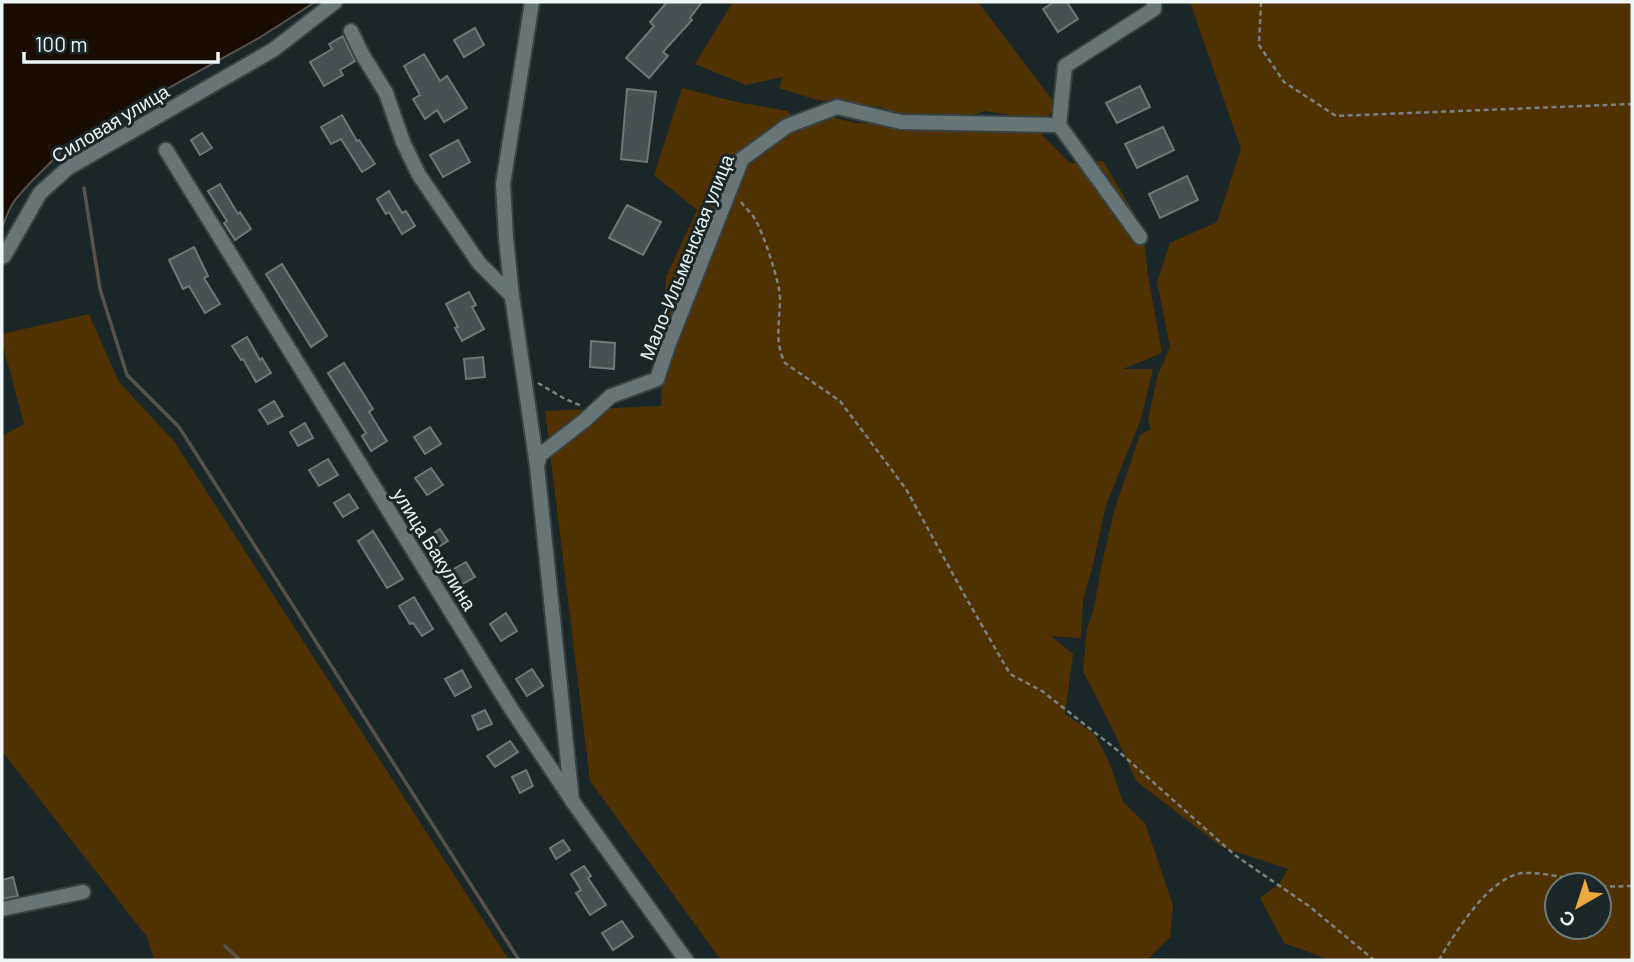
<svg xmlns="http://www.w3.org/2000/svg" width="1634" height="962" font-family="Barlow,sans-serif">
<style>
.green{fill:#4f3200;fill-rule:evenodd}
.water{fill:#180c00;stroke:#58524a;stroke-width:2}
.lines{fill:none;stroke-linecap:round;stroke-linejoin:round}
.stream{stroke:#58524a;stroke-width:3.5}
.building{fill:#455152;stroke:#6c797a;stroke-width:2}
.minor-casing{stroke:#384243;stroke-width:18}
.path{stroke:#798384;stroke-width:2.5;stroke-dasharray:5 3.5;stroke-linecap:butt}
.minor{stroke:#687576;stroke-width:14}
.labels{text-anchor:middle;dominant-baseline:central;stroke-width:6;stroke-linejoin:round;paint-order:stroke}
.street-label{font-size:19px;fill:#eff6f7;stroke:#1a2627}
</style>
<rect width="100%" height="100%" fill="#1a2627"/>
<!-- green -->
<g class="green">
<path d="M733,2H978L1057,106L1040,125L1022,117L985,111L933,127L1037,130L1070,163L1103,161L1143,228L1148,276L1162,353L1123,369H1153L1141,419L1106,505L1092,569L1083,599L1081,638L1051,636L1073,654L1065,714L1095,734L1110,764L1123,802L1145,823L1173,905L1170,937L1149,958L1183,959L1184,960H721L590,781L545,411L661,406L666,277L697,210L654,175L682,88L737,102L788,111L798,125L814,113L856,123L915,126L882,107L817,100L779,88L783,77L746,85L695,64Z"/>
<path d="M1190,2H1632V960H1330L1284,943L1260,898L1279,884L1288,869L1222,847L1136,781L1115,734L1083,671L1087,629L1094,608L1101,568L1114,511L1140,435L1151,429L1148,420L1158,374L1170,347L1157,282L1170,243L1217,222L1241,149ZM1557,885H1599V927H1557Z"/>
<path d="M89,314L119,382L174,441L509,960H154L147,937L2,751V436L24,424L2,342V334Z"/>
</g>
<!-- water -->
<path class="water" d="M2,2H315L259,38L69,143C51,164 29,181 13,203C8,211 5,220 2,228Z"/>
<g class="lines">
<!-- stream -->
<g class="stream">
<path d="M84,188L100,289L127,375L179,427L519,960"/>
<path d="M225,946L240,960"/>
</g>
</g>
<!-- building -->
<g class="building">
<path d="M667,2H702L690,18L692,20L663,52L668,56L649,78L626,58L654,26L650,22Z"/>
<path d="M1054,2H1067L1078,19L1058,32L1043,9Z"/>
<path d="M475,28L484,45L464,57L454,40Z"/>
<path d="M343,36L355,61L340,70L343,75L324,86L310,62L332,49L329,44Z"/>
<path d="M424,54L440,81L447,76L467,108L444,122L437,110L425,119L413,99L420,95L404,66Z"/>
<path d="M1140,86L1150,107L1117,123L1106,103Z"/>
<path d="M627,89L656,92L647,162L621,159Z"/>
<path d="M342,115L357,141L359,140L375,164L362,172L341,139L331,144L321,127Z"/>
<path d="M1163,127L1174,150L1137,168L1125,144Z"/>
<path d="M202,133L212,148L200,155L191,140Z"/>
<path d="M458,140L470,162L443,177L430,155Z"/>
<path d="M1187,176L1198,200L1160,218L1149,194Z"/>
<path d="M220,184L238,214L240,212L251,229L235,240L224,223L227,221L208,191Z"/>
<path d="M389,191L402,213L406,211L415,226L402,234L389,212L386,214L377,199Z"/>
<path d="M627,205L661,222L643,255L609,238Z"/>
<path d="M194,247L208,276L204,278L220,304L205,313L189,286L183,289L169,260Z"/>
<path d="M282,264L327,336L311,347L266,274Z"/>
<path d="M469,292L476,305L472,307L484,329L462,341L455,328L458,327L446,304Z"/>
<path d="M247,337L260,360L262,358L271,373L256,382L243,359L241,360L232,346Z"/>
<path d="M591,341L615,343L614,369L590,367Z"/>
<path d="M483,357L485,377L466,379L464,359Z"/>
<path d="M344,363L373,409L369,412L387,441L371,451L362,436L366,433L328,373Z"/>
<path d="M274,401L283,416L268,424L259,410Z"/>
<path d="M305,423L313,438L298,446L290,432Z"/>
<path d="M430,427L441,444L425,454L414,437Z"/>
<path d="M328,459L338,475L319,486L309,470Z"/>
<path d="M431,468L443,485L427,495L415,478Z"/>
<path d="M349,494L358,508L343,517L334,503Z"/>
<path d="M440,529L448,541L435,549L428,537Z"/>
<path d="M373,531L403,579L387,588L358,541Z"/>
<path d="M466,562L475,577L459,586L450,571Z"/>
<path d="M414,597L433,629L422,636L413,623L410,624L399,606Z"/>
<path d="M506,613L517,631L501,641L490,624Z"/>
<path d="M532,669L543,686L527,696L516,679Z"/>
<path d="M462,670L471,687L455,696L445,679Z"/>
<path d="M485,710L492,724L478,730L472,716Z"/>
<path d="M510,741L518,752L495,767L487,756Z"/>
<path d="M526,770L533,786L520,793L512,777Z"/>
<path d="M563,840L570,850L556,859L550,848Z"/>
<path d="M584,866L591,876L588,878L606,905L590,915L576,893L581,890L571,874Z"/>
<path d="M13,877L18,896L3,899L2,880Z"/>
<path d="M622,921L633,937L613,950L602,933Z"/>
</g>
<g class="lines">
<!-- minor casing -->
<g class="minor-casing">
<g id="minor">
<path d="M532,2L503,184L506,238L512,296L537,466L572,801"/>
<path d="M351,31L362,54L386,93L403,142L419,175L479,263L512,296"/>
<path d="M1059,125L1140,237"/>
<path d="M166,150L510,707L573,802L686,960"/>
<path d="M2,257L4,256L40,193L68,168L273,50L335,2"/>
<path d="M537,466L540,455L585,420L611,396L657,379L668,346L742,159L787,126L837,107L901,122L1059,125L1065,66L1154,9V2"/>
<path d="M2,909L83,892"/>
</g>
</g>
<!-- path -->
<g class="path">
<path d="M1261,2L1259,45L1284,82L1336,116L1632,104"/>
<path d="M741,202C745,207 751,213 755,219C763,232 780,283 780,298C780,321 774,342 785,363L840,401L906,489L965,596L1010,674L1042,691L1117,750L1236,856L1309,906L1374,960"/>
<path d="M538,383L565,399L582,406"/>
<path d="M1439,960C1455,933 1490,875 1524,873C1551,872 1578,882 1605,886C1614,887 1623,886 1632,886"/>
</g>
<!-- minor -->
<use href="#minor" class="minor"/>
</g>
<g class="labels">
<!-- street labels -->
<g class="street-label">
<text transform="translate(110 123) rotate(-31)">Силовая улица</text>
<text transform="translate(686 257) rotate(-68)">Мало-Ильменская улица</text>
<text transform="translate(435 549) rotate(58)">улица Бакулина</text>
</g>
</g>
<!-- border -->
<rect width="1634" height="962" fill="none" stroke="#eff6f7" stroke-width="7"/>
<!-- north arrow -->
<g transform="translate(1578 906) rotate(219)"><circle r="33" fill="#1a2627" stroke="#6f797a" stroke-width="2"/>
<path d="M0-5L12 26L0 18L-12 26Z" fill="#eda83b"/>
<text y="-10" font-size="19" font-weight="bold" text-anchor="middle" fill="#eff6f7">С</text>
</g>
<!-- scale -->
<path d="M24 52v10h194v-10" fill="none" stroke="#eff6f7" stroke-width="3.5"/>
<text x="35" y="52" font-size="21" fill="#eff6f7" stroke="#1a2627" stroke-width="5" paint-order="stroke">100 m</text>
</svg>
